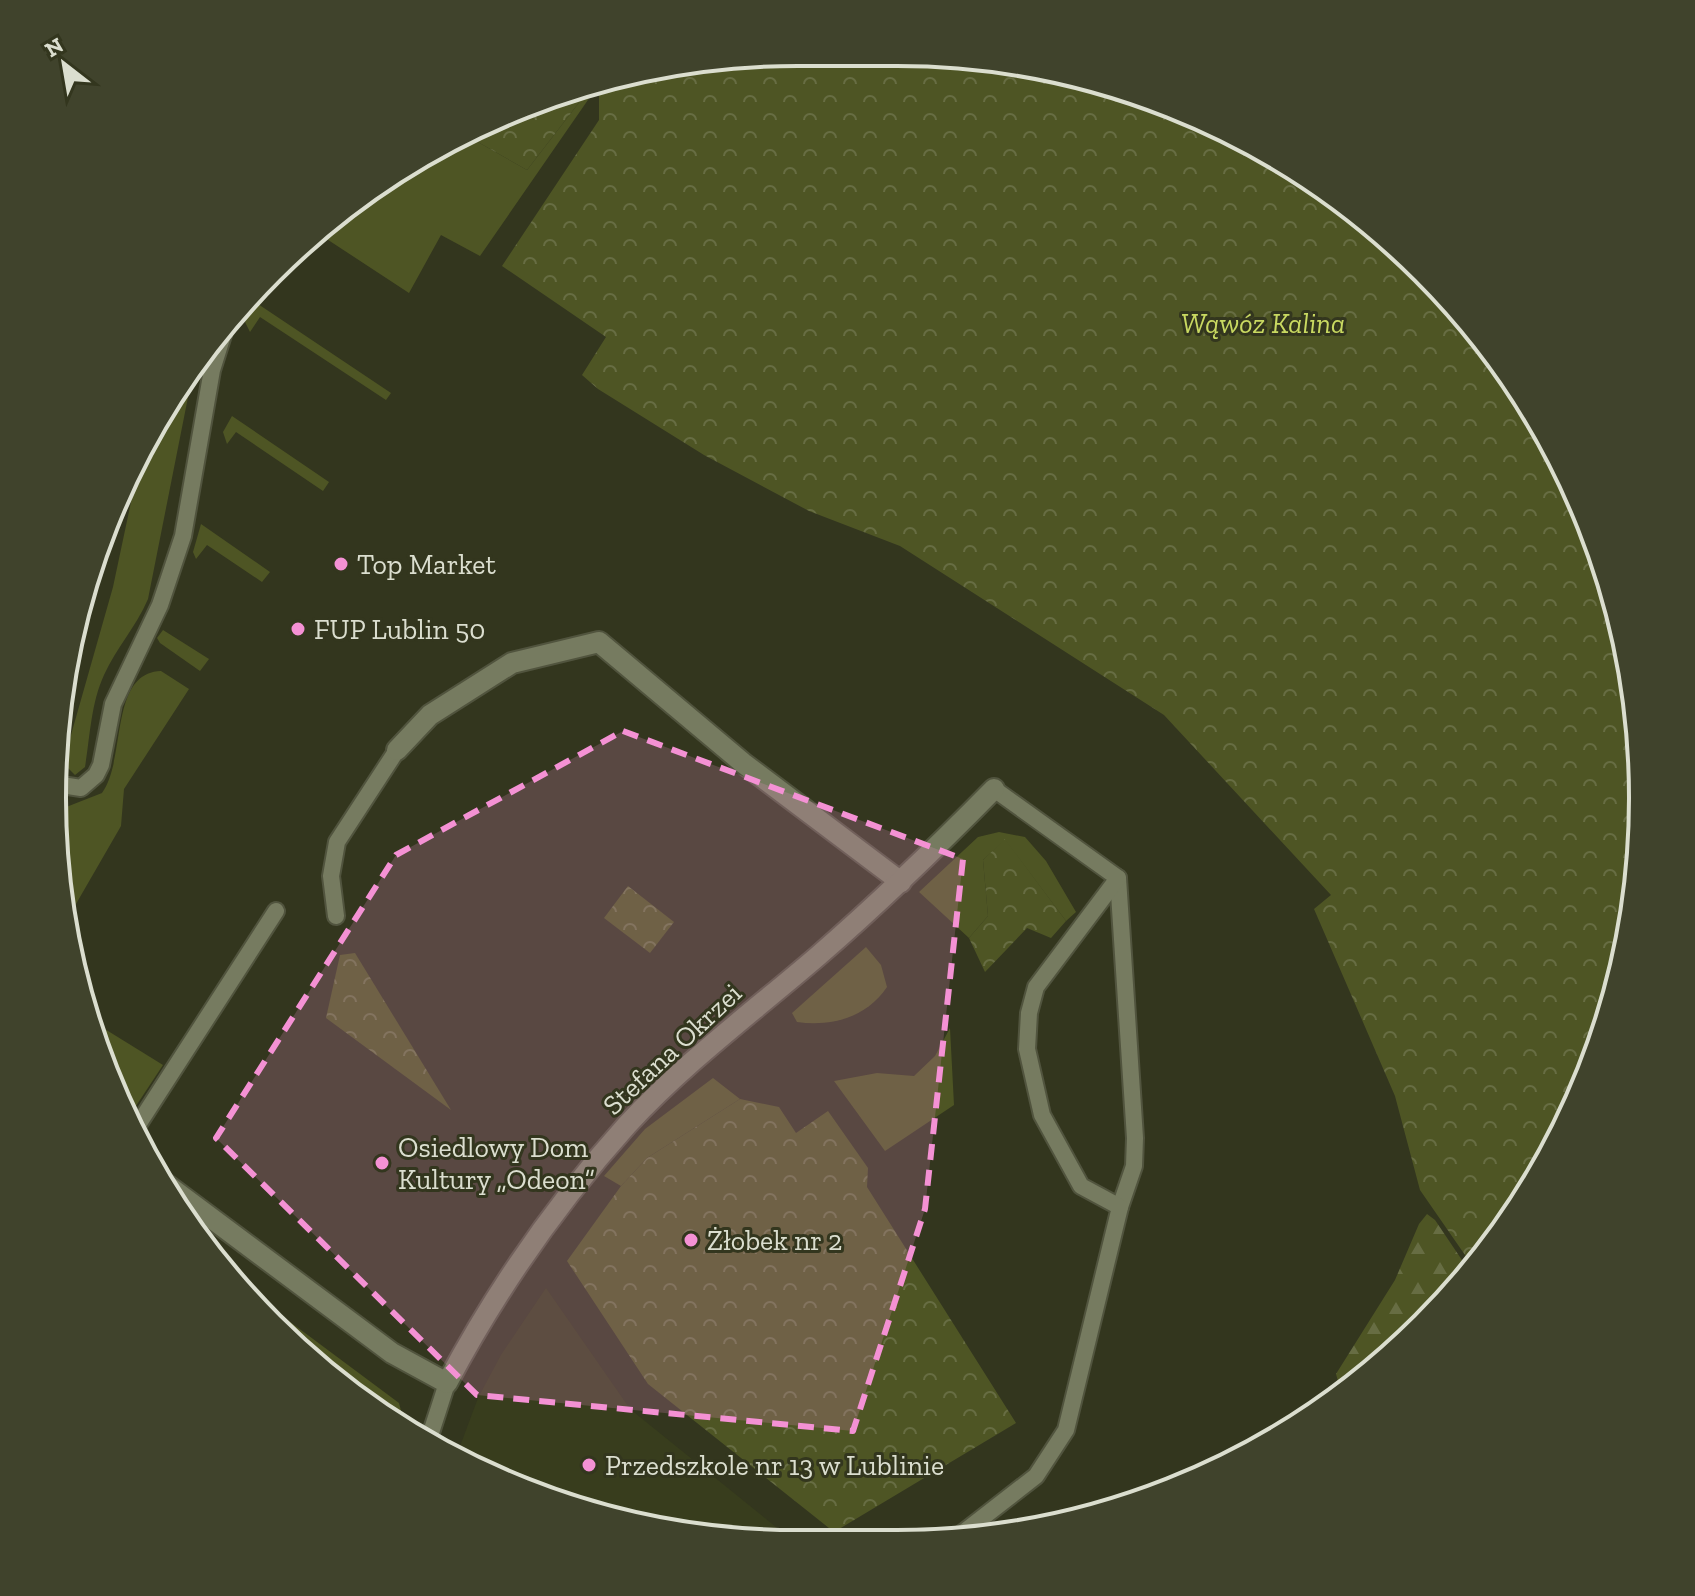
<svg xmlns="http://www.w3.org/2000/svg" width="1695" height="1596" font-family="'Zilla Slab',serif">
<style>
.built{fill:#383d1d}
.green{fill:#4e5524}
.forest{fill:url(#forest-firs)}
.park{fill:url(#park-crowns)}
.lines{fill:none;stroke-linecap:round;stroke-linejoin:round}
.lane-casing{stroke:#51543e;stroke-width:20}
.street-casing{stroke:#51543e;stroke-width:24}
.lane{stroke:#767b60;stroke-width:16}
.street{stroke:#767b60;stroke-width:20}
.marked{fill:#f491d4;fill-opacity:0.2;stroke:#f491d4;stroke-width:6;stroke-dasharray:16 10;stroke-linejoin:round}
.poi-dot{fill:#f491d4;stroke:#33361e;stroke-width:3}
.labels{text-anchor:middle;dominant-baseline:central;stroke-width:6;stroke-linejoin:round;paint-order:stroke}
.park-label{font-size:28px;font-style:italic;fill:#c9d961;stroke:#33361e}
.poi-label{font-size:28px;fill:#dbdecf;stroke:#33361e;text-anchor:start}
.street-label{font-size:28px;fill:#dbdecf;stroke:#33361e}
.rim{fill:none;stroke:#dbdecf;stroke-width:4}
</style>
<defs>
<pattern id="forest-firs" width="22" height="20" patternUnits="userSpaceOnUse" patternTransform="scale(2)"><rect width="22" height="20" fill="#4e5524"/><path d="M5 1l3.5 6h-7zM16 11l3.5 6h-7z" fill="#676d43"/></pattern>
<pattern id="park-crowns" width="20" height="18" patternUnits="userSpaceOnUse" patternTransform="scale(2)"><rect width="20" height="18" fill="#4e5524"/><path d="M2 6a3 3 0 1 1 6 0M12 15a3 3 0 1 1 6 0" fill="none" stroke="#676d43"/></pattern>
</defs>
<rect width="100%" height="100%" fill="#33361e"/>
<!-- built -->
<path class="built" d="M546,1288L630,1409L797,1544L653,1530L513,1487L456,1457L478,1398L501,1355Z"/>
<!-- green -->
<g class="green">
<path d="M599,84L480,256L441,235L409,293L316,232L344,206L462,133L527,170L591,87Z"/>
<path d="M255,302L391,393L386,400L260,317L250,332L245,322Z"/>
<path d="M194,367L148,599C136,627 116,648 104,675C91,703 90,737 85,767L75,775L63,763L113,587L142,450L152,425Z"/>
<path d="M232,416L329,482L323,491L236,432L227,444L223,432Z"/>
<path d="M201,524L270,572L262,582L207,545L196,559L193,552Z"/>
<path d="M163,630L209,659L200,671L160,643L157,638Z"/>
<path d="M161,671L189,689L124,789L121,826L65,923L58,896L56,811L102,793C127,758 109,673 161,671Z"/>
<path d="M999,832L1025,837L1046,861L1076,912L1066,921L1005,840L983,860L988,916L969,938L919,892L978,837Z"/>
<path d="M866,947L881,965L887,987C867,1017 832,1027 797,1022L792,1013Z"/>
<path d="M87,1018L163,1065L130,1115L92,1038Z"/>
<path d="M950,1028L954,1105L885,1151L834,1081L877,1073L914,1076L935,1056Z"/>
<path d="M713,1078L740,1099L647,1158L621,1186L604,1176L645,1129Z"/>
<path d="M231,1278L399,1403L406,1430C343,1397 276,1333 231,1278Z"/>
</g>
<!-- forest -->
<path class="forest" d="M1427,1214L1435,1220L1470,1272L1389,1359L1367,1374L1338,1381L1336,1374L1395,1280L1419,1224Z"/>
<!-- park -->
<g class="park">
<path d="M946,54L1091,78L1227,129L1351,206L1458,306L1543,425L1603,558L1637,700L1641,846L1618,991L1566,1128L1489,1252L1474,1268L1420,1190L1395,1096L1314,909L1331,895L1164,715L900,546L809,511L704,455L598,389L582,375L606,337L502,266L599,120V84L652,66Z"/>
<path d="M591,87L527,170L462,133L468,129Z"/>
<path d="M1005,839L1066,921L1051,938L1027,928L985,972L969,938L988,916L983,860Z"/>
<path d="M628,886L674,922L650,953L604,918Z"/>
<path d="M355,953L451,1110L326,1018L340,955Z"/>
<path d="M740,1099L779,1107L796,1133L828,1111L868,1168L867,1187L1016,1423L834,1532L648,1384L567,1261L621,1186L647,1158Z"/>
</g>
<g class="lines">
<!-- lane casing -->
<g class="lane-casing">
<g id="lane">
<path d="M55,784L81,788L96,775L101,765L113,704L160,605L183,536L212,370L228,319"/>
<path d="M1118,878L1135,1138L1134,1166L1120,1207"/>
<path d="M336,916L331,876L337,842L397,750"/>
<path d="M136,1128L276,911"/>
<path d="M428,1442L447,1383"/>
<path d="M955,1539L1036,1476L1066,1430L1120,1207L1081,1186L1042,1115L1027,1049L1029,1013L1036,987L1118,878L994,789"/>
</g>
</g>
<!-- street casing -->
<g class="street-casing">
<g id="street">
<path d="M397,750L430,715L512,663L599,642L743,763L901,882"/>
<path d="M163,1182L392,1353L447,1383C497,1289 556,1204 627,1125C684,1063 754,1011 818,956C879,903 937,847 994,789"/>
</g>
</g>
<!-- lane -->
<use href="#lane" class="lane"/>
<!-- street -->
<use href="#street" class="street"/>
</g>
<!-- marked area -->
<path class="marked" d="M623,731L963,859L925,1209L853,1431L477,1395L216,1138L396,855Z"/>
<!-- markers -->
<g class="poi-dot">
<circle cx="341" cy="564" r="8"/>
<circle cx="298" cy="629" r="8"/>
<circle cx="382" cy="1163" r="8"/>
<circle cx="691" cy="1240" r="8"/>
<circle cx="589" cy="1465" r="8"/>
</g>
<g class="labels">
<!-- park labels -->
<g class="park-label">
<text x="1263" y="323">Wąwóz Kalina</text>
</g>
<!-- poi labels -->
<g class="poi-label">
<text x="357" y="564">Top Market</text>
<text x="314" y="629">FUP Lublin 50</text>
<text x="398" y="1147">Osiedlowy Dom<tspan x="398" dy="32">Kultury „Odeon”</tspan></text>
<text x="707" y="1240">Żłobek nr 2</text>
<text x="605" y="1465">Przedszkole nr 13 w Lublinie</text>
</g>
<!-- street labels -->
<g class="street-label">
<text transform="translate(672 1049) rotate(-43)">Stefana Okrzei</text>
</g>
</g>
<!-- crop -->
<path d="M0 0H1695V1596H0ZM798 66H897A732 732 0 0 1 1629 798V798A732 732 0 0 1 897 1530H798A732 732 0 0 1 66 798V798A732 732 0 0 1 798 66Z" fill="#40432c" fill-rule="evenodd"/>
<path class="rim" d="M798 66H897A732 732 0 0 1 1629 798V798A732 732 0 0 1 897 1530H798A732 732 0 0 1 66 798V798A732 732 0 0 1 798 66Z"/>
<!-- north arrow -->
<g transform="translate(64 64) rotate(329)" stroke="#33361e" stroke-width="6" paint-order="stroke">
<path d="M0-6L14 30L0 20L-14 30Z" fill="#dbdecf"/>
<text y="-12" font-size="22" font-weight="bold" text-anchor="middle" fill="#dbdecf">N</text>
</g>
</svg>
